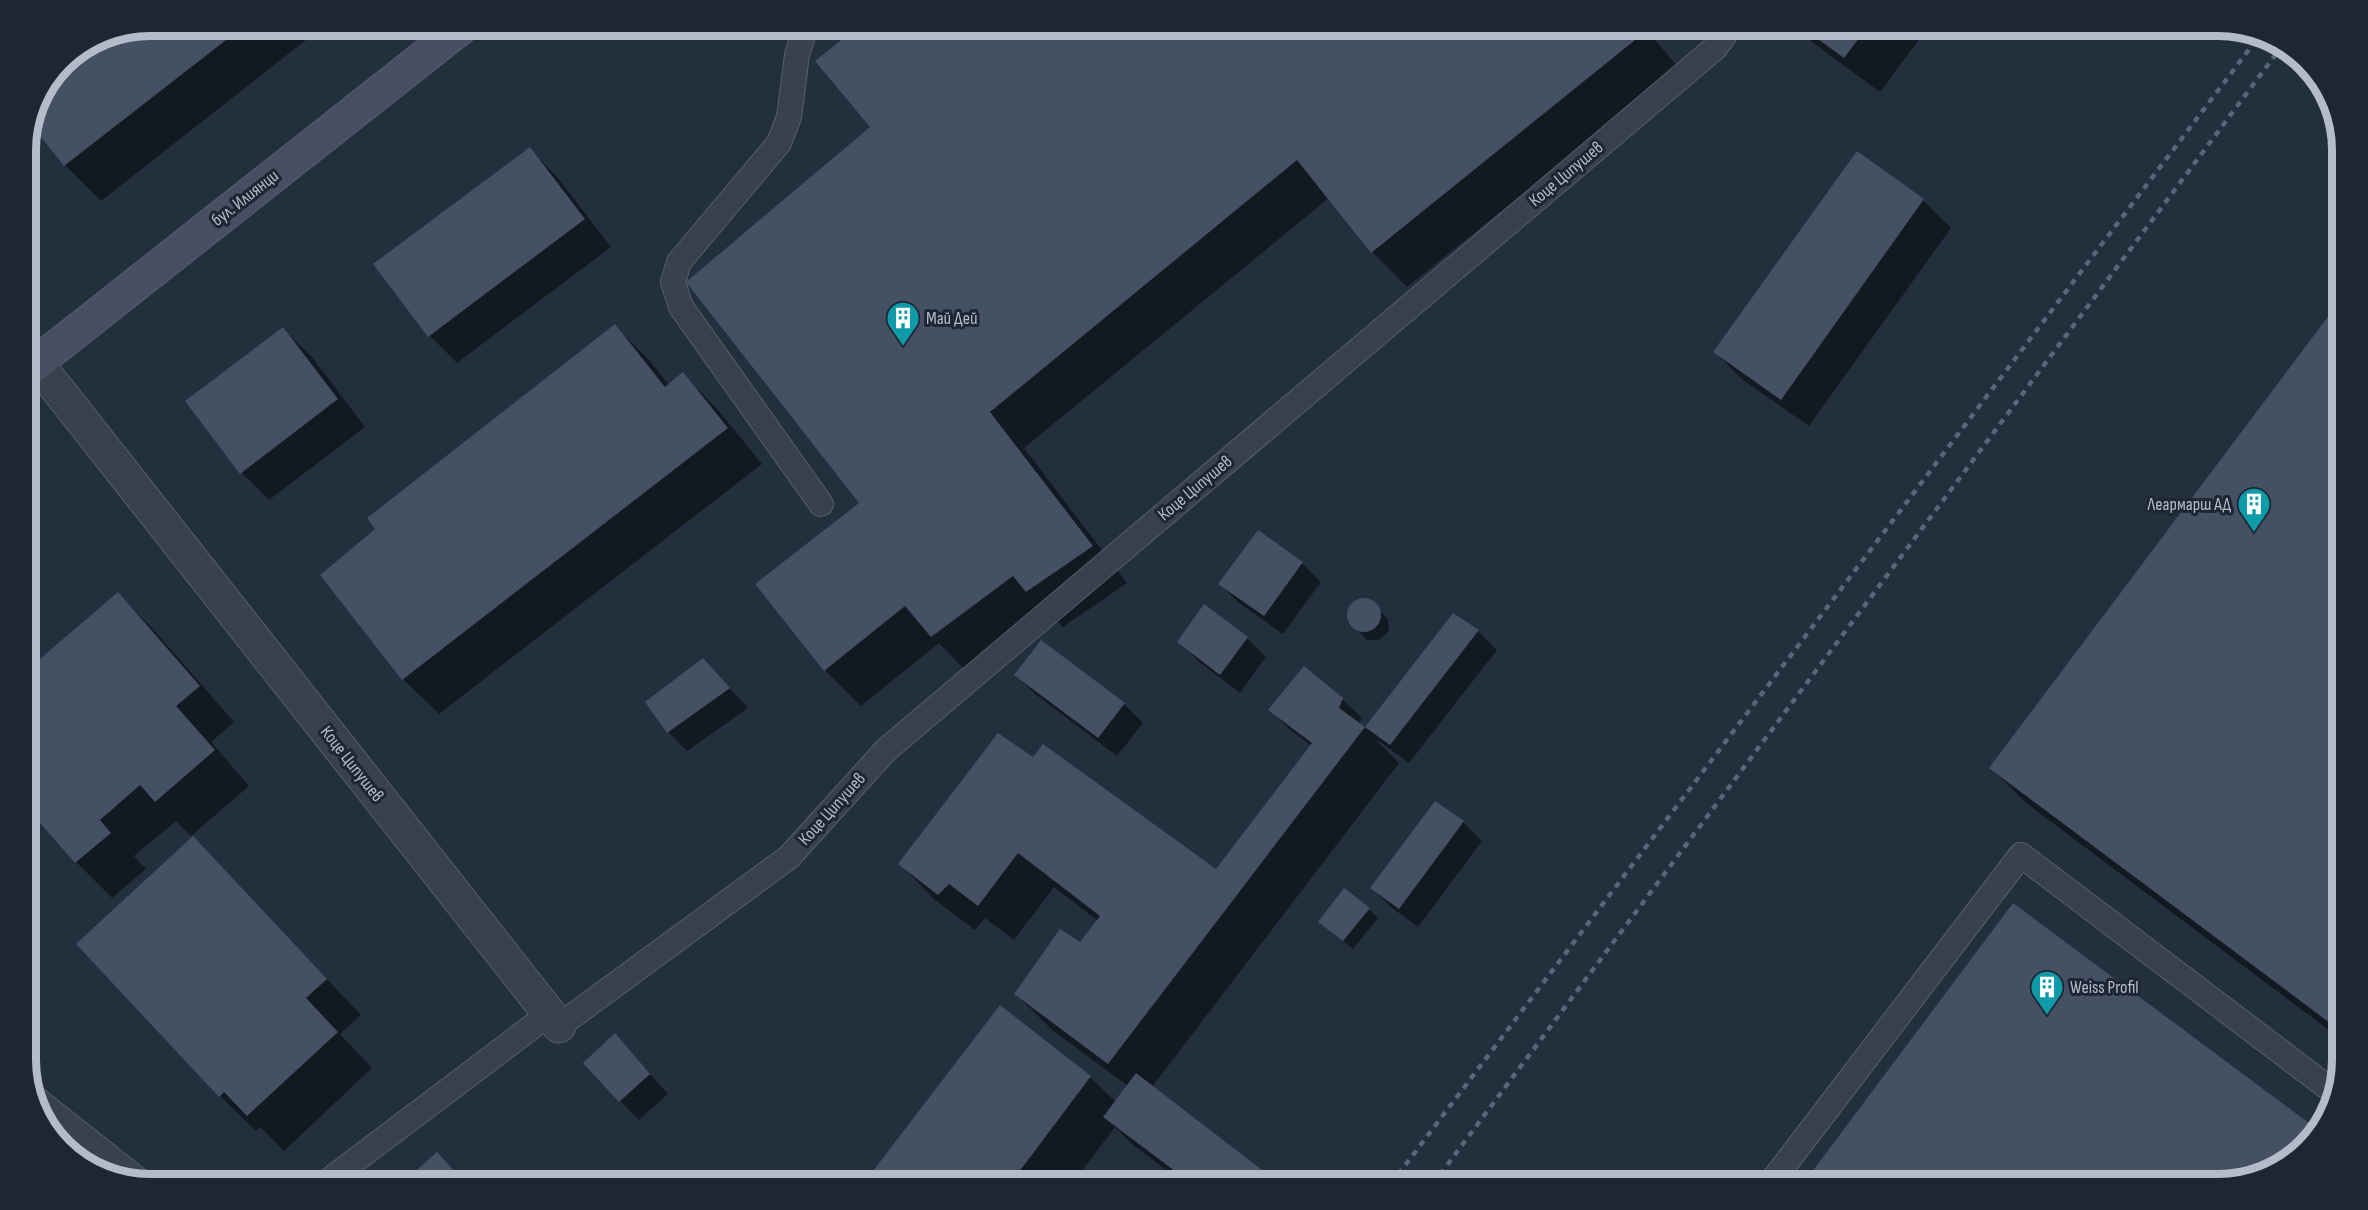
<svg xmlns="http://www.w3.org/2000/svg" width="2368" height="1210" font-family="'Sofia Sans Condensed',sans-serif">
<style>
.shadow{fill:#0007}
.building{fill:#455162}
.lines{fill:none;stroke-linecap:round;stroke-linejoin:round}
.lane-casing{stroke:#565f6c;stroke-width:26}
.street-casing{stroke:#565f6c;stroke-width:35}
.secondary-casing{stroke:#565f6c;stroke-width:35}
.lane{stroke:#38414e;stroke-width:24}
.street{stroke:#38414e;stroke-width:33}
.secondary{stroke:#465061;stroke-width:33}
.rail{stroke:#5a6575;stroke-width:4.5;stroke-dasharray:6 6;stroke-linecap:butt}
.labels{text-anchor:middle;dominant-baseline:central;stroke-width:6;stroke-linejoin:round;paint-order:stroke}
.street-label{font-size:18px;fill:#b4bcc9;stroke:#1d2633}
.poi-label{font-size:18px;fill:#b4bcc9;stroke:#1d2633;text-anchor:start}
.rim{fill:none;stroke:#b4bcc9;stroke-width:8}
</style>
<rect width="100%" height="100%" fill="#242f3e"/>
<!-- shadow -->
<g class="shadow">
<path d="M150,26H294L306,40L101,201L65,165L31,121L35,102L62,62L103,35Z"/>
<path d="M862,26H1643L1679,68L1407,287L1372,252L1329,198L1024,448L1127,583L1063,627L1048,612L967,672L939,643L861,706L825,670L757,585L861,504L872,127L817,61Z"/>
<path d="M1796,26H1929L1880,92L1812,42Z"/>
<path d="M530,149L557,177L611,247L457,363L430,336Z"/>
<path d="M1923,200L1951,228L1809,426L1743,380L1715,352Z"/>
<path d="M2342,300V1040L2026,803L1991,768Z"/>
<path d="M615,326L650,361L669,385L683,374L718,410L762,464L439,714L403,679Z"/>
<path d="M283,329L311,356L365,427L269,500L242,473Z"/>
<path d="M1302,563L1321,582L1283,634L1239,603L1220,584Z"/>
<path d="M118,594L153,629L234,722L211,742L249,786L191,836L361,1015L340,1034L372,1068L284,1151L260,1127L256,1131L220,1096L78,944L193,838L176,821L134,856L146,869L112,898L76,862L26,804V673Z"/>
<path d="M1358,600L1370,601L1388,619L1389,631L1379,640H1367L1349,620V609Z"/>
<path d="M1453,615L1478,631L1497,650L1409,763L1379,741L1378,742L1399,763L1152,1087L1278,1184H1185L1133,1145L1115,1127L1072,1184H865L1000,1007L1090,1077L1116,1102L1128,1086L1051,1029L1016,994L1080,944L1098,921L1054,887L1014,940L985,918L975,930L935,900L900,864L1034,759L1217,871L1312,746L1289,729L1270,710L1342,699L1362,718L1359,724L1365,729Z"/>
<path d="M1247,638L1266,657L1240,693L1198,661L1179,642Z"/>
<path d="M1041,642L1124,704L1143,723L1117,756L1035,694L1016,675Z"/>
<path d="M722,680L748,708L687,751L668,732L647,703Z"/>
<path d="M1463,822L1482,841L1418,927L1391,907L1372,888Z"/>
<path d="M2013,905L2281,1168L2219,1184H1805Z"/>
<path d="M1369,909L1378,918L1353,949L1320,922Z"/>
<path d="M615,1035L668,1094L639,1120L620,1101Z"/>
<path d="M436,1154L466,1184H403Z"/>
</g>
<!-- building -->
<g class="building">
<path d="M150,26H244L64,166L30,123L35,102L62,62L103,35Z"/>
<path d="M859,26H1639L1645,32L1371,253L1297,160L990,412L1093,546L1026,592L1013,576L931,637L905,606L824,671L755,584L859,503L686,282L870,127L815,61Z"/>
<path d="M1800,26H1868L1844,58Z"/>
<path d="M530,147L585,219L428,337L373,264Z"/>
<path d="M1857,151L1924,199L1781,400L1713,352Z"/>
<path d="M2342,298V1032L1989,768Z"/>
<path d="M615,324L665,387L683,372L728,428L402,680L320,575L375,529L367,518Z"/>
<path d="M283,327L338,399L240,474L185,401Z"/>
<path d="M1258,530L1303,562L1264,616L1218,584Z"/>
<path d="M118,592L200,686L176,706L215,750L155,802L140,785L100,820L111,833L75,863L26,807V671Z"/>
<circle cx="1364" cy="615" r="17"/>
<path d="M1204,604L1248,637L1220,675L1177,642Z"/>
<path d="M1453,613L1479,630L1390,745L1365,727Z"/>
<path d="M1041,640L1125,703L1098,738L1014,675Z"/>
<path d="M703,658L730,688L667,733L645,702Z"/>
<path d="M1304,666L1343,698L1339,708L1365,727L1108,1064L1014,994L1060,929L1080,942L1100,916L1018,853L978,906L949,884L938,895L898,864L998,733L1033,757L1043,744L1216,869L1312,743L1268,710Z"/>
<path d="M1435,801L1464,821L1399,909L1370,888Z"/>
<path d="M193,836L327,979L306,998L338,1032L247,1116L224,1092L219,1097L76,944Z"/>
<path d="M1344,888L1370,908L1343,941L1318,922Z"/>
<path d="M2013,903L2317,1129L2281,1168L2219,1184H1803Z"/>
<path d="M1000,1005L1091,1076L1010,1184H863Z"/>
<path d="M615,1033L650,1074L619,1102L583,1063Z"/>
<path d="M1136,1073L1280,1184H1192L1103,1117Z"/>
<path d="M437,1152L466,1184H401Z"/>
</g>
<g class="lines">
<!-- lane casing -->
<g class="lane-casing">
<g id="lane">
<path d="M806,26L797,55L789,117L779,143L679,262L673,282L681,307L821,504"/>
<path d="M559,1026L789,857L886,750L1715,48L1731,26"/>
<path d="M36,1099L142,1183"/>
<path d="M324,1184L549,1014"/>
<path d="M1770,1184L2021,855L2335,1093"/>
</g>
</g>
<!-- street casing -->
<g class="street-casing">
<path id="street" d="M36,362L559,1026"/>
</g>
<!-- secondary casing -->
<g class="secondary-casing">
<path id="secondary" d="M26,371L463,26"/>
</g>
<!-- lane -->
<use href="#lane" class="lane"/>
<!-- street -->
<use href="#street" class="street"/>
<!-- secondary -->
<use href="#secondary" class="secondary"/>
<!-- rail -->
<g class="rail">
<path d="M1391,1184L2260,35"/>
<path d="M1433,1184L2282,46"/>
</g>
</g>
<!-- icons -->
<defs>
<g id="building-pin" transform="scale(1.725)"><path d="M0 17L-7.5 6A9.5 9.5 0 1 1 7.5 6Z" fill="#0f9aa8" stroke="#1d2633"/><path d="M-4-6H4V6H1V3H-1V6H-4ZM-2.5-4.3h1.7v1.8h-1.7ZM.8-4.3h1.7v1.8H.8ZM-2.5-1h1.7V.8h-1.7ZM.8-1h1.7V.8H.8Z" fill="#fff"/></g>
</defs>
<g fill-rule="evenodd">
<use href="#building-pin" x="903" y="318"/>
<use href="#building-pin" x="2254" y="504"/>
<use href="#building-pin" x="2047" y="987"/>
</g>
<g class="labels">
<!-- street labels -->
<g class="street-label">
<text transform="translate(1566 174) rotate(-40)">Коце Ципушев</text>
<text transform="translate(245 198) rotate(-38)">бул. Илиянци</text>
<text transform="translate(1195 488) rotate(-40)">Коце Ципушев</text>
<text transform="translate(352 764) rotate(52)">Коце Ципушев</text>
<text transform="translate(832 809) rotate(-48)">Коце Ципушев</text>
</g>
<!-- poi labels -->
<g class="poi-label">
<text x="926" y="318">Май Дей</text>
<text x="2231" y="504" text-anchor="end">Леармарш АД</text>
<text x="2070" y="987">Weiss Profil</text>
</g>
</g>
<!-- crop -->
<path d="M0 0H2368V1210H0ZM150 36H2218A114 114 0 0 1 2332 150V1060A114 114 0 0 1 2218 1174H150A114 114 0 0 1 36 1060V150A114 114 0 0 1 150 36Z" fill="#1d2633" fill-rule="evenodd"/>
<path class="rim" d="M150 36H2218A114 114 0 0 1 2332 150V1060A114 114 0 0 1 2218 1174H150A114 114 0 0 1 36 1060V150A114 114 0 0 1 150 36Z"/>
</svg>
